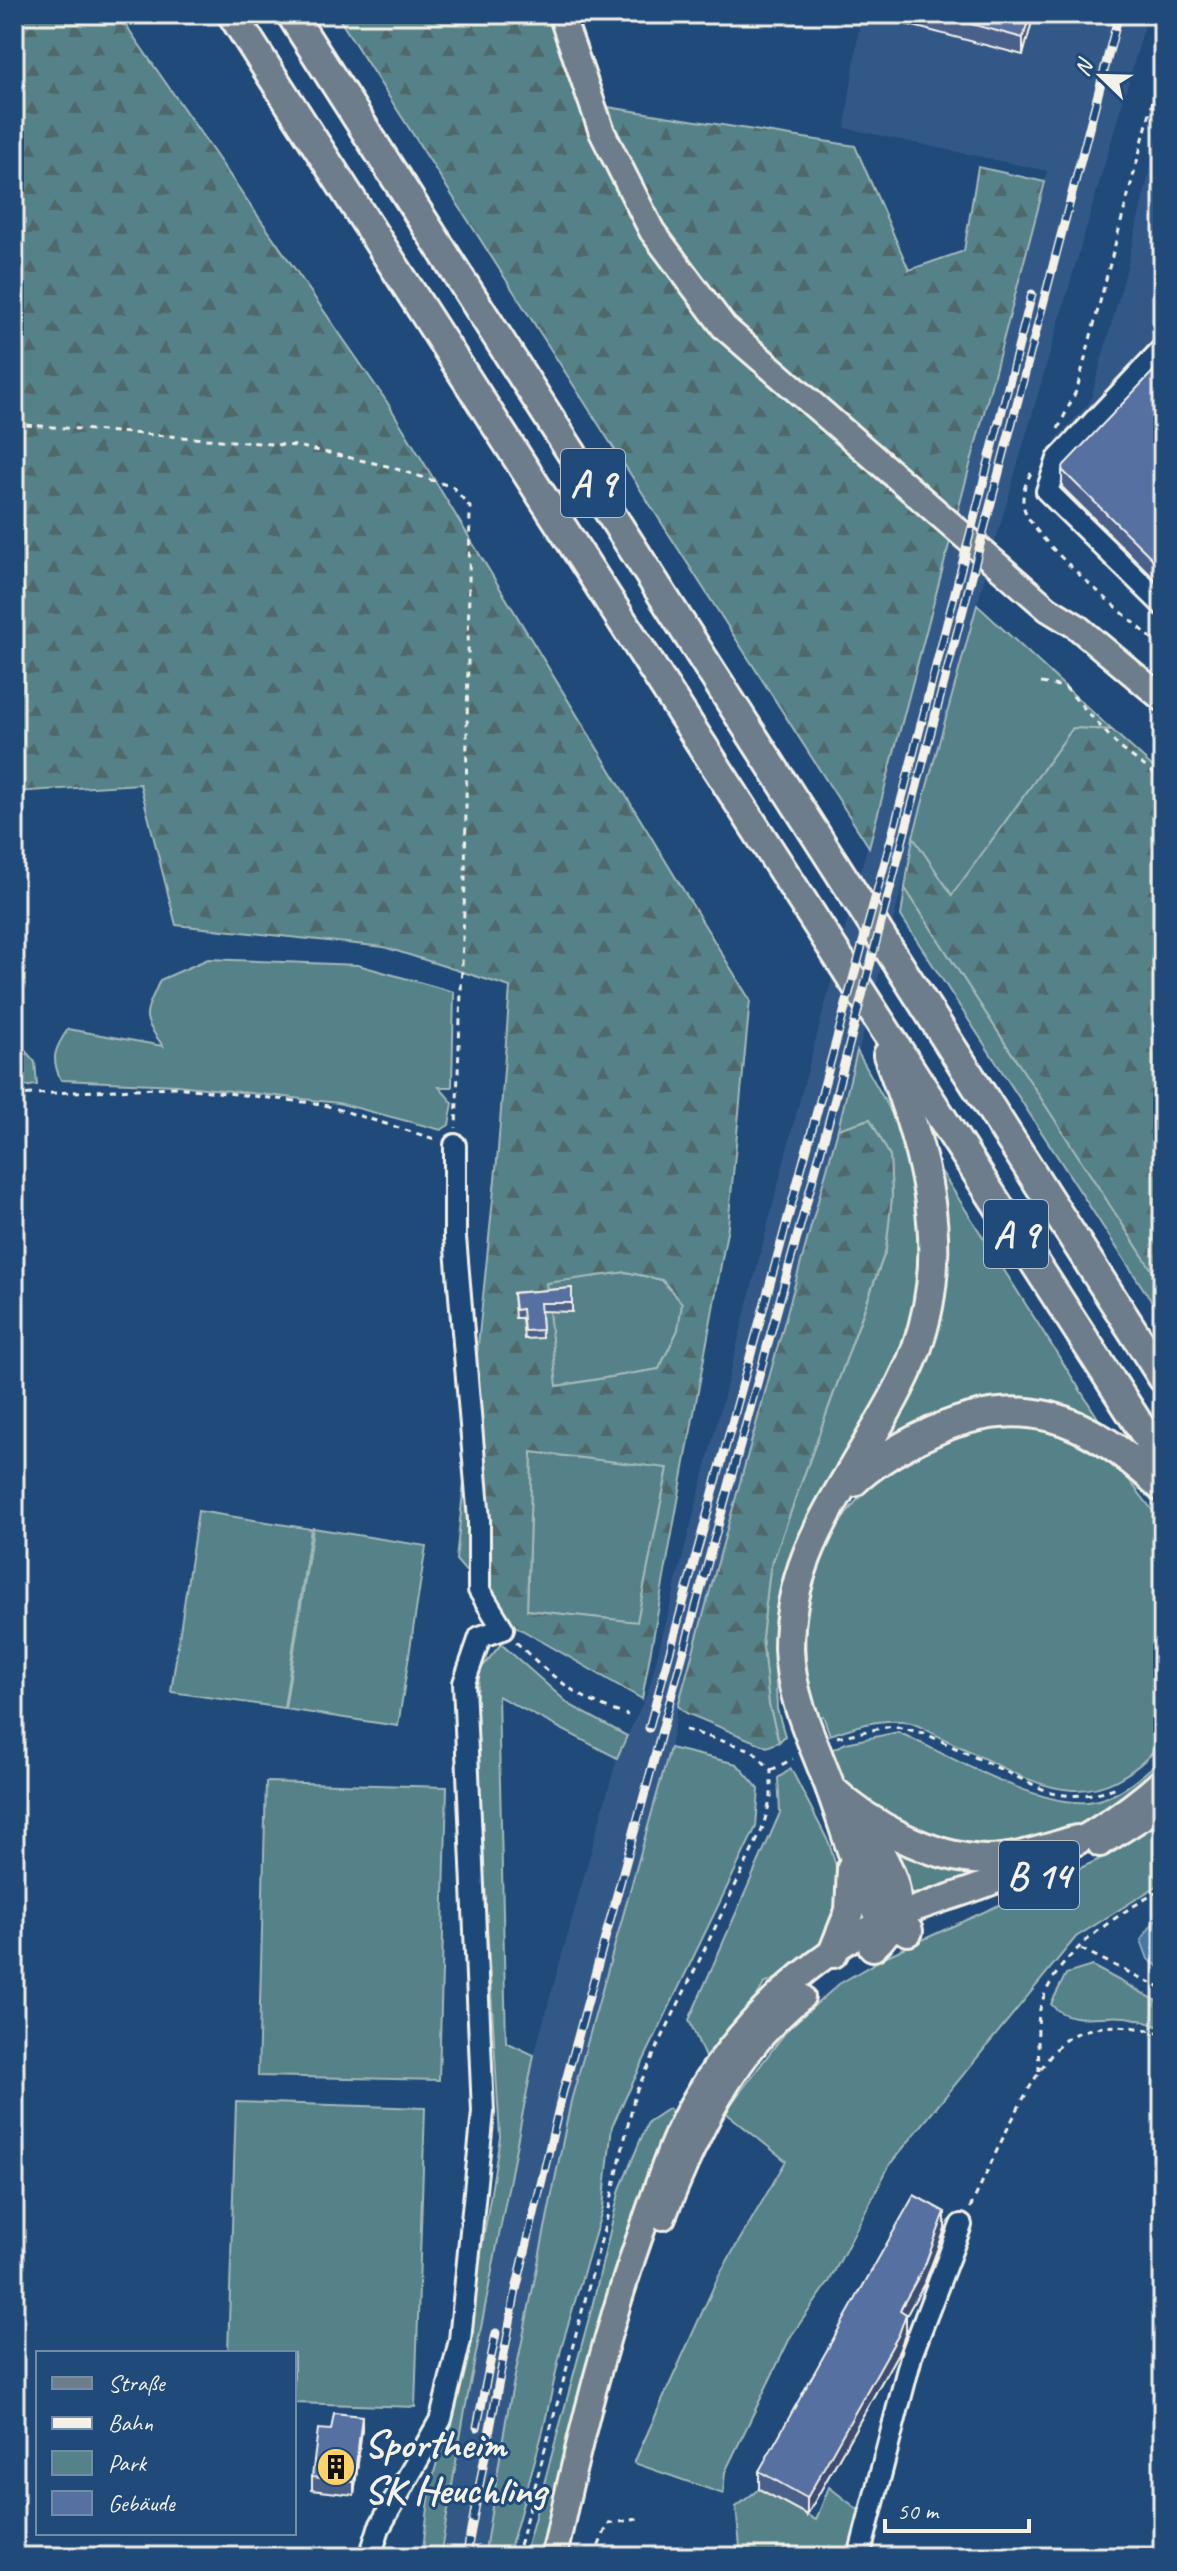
<svg xmlns="http://www.w3.org/2000/svg" width="1177" height="2571" font-family="Caveat,sans-serif">
<style>
.built{fill:#335888}
.green{fill:#558189;stroke:#a4b9b8;stroke-width:2}
.forest{fill:url(#forest-firs);stroke:#a4b9b8;stroke-width:2;fill-rule:evenodd}
.water{fill:#4678a3;stroke:#8ca8bf;stroke-width:2}
.lines{fill:none;stroke-linecap:round;stroke-linejoin:round}
.minor-casing{stroke:#f4f1e8;stroke-width:26}
.major-casing{stroke:#f4f1e8;stroke-width:30}
.highway-casing{stroke:#f4f1e8;stroke-width:34}
.path{stroke:#f4f1e8;stroke-width:3;stroke-dasharray:6 6;stroke-linecap:butt}
.minor{stroke:#1f4a7a;stroke-width:20}
.major{stroke:#6d7d8c;stroke-width:24}
.highway{stroke:#6d7d8c;stroke-width:28}
.rail-casing{stroke:#f4f1e8;stroke-width:9}
.rail{stroke:#1f4a7a;stroke-width:6;stroke-dasharray:18;stroke-linecap:butt}
.wall{fill:#49608a;stroke:#f4f1e8;stroke-width:2}
.shaded-wall{fill:#3c4e71;stroke:#f4f1e8;stroke-width:2}
.building{fill:#5570a1;stroke:#f4f1e8;stroke-width:2}
.labels{text-anchor:middle;dominant-baseline:central;stroke-width:6;stroke-linejoin:round;paint-order:stroke}
.shield{fill:#1f4a7a;stroke:#b4bfc7;stroke-width:2}
.shield-label{font-size:38px;font-weight:bold;fill:#f4f1e8}
.poi-label{font-size:40px;font-weight:bold;fill:#f4f1e8;stroke:#1f4a7a;text-anchor:start}
</style>
<defs>
<pattern id="forest-firs" width="22" height="20" patternUnits="userSpaceOnUse" patternTransform="scale(2)"><rect width="22" height="20" fill="#558189"/><path d="M5 1l3.5 6h-7zM16 11l3.5 6h-7z" fill="#50676b"/></pattern>
</defs>
<rect width="100%" height="100%" fill="#1f4a7a"/>
<filter id="ink" filterUnits="userSpaceOnUse"><feTurbulence type="fractalNoise" baseFrequency=".0125" numOctaves="2"/><feDisplacementMap in="SourceGraphic" scale="16" xChannelSelector="R" yChannelSelector="G"/><feConvolveMatrix kernelMatrix="1 2 1 2 8 2 1 2 1" color-interpolation-filters="sRGB"/></filter>
<g filter="url(#ink)">
<!-- built -->
<g class="built">
<path d="M861,14H1148L977,605L838,1129L678,1706L670,1748L571,2101L506,2420L484,2557H440L464,2415L534,2055L617,1758L648,1692L801,1095L1047,171L845,128Z"/>
<path d="M1163,114V625L1052,514L1040,495L1038,480L1043,461L1057,438L1090,402L1126,271Z"/>
</g>
<!-- green -->
<g class="green">
<path d="M977,605L1112,730L1073,728L952,896L913,837Z"/>
<path d="M905,888L1163,1287V1319L901,916Z"/>
<path d="M208,959L358,965L454,992L452,1087H439L453,1103L449,1125L441,1130L338,1103L177,1085L61,1080C50,1058 55,1048 68,1029L163,1046C140,1014 144,1017 160,980Z"/>
<path d="M14,1038L35,1062L37,1085L14,1088Z"/>
<path d="M857,1051L912,1149L924,1194V1299L882,1397L817,1498L784,1581L774,1639L777,1709L785,1736L779,1742L769,1705L762,1637L770,1569L886,1250L892,1197L890,1156L870,1119L838,1129Z"/>
<path d="M941,1171L1103,1426L958,1407L918,1423L873,1453L900,1407L937,1178Z"/>
<path d="M626,1272L662,1280L683,1303L678,1330L659,1369L556,1386L546,1283Z"/>
<path d="M1005,1423L1049,1425L1099,1451L1129,1480L1163,1524V1742C1086,1828 1033,1780 946,1740C933,1734 916,1722 901,1721C877,1719 853,1727 830,1735L823,1716H817C791,1630 809,1544 875,1481C890,1467 909,1449 928,1441C951,1431 981,1429 1005,1423Z"/>
<path d="M532,1452L668,1468L637,1622L527,1610Z"/>
<path d="M198,1511L311,1529L284,1708L171,1692Z"/>
<path d="M313,1528L426,1546L398,1726L285,1709Z"/>
<path d="M501,1644L570,1705L627,1736L617,1758L498,1696L506,2042L534,2055L464,2415L440,2557H422L431,2483L460,2383L500,2137L474,1716L480,1670Z"/>
<path d="M898,1732C946,1754 1037,1807 1088,1802C1117,1799 1140,1778 1161,1759L1163,1762C1131,1791 1094,1823 1052,1838C984,1861 900,1841 851,1788C841,1778 836,1763 829,1751L846,1743Z"/>
<path d="M670,1748L737,1764L759,1789L756,1827L612,2126L603,2207L562,2345L543,2431L508,2557H484L506,2420L571,2101Z"/>
<path d="M791,1769L829,1843L842,1886L838,1916L824,1946L795,1970L764,1984L748,2012L707,2062L689,2020L780,1813L778,1778Z"/>
<path d="M266,1782L447,1787L439,2080L258,2076Z"/>
<path d="M1163,1818V1882L1076,1937L890,2164L829,2282L791,2336L725,2472L723,2494L634,2463L719,2275L786,2161L725,2112L788,2029L839,1984L887,1956L1098,1860Z"/>
<path d="M880,1830L1019,1865L915,1900Z"/>
<path d="M1092,1966L1163,2004V2028C1151,2024 1138,2018 1125,2017C1101,2014 1068,2026 1051,2004L1066,1974Z"/>
<path d="M236,2102L425,2108L415,2407L294,2403V2353H228Z"/>
<path d="M669,2108L677,2118L589,2362L539,2557H524L592,2307L620,2189L648,2122Z"/>
<path d="M829,2487L865,2515L853,2557H741L736,2507L759,2489L816,2520Z"/>
</g>
<!-- forest -->
<g class="forest">
<path d="M14,14H118L387,402L750,1000L728,1226L642,1699L510,1623L456,1560L498,1150L510,987L384,947L176,925L140,784L14,792ZM626,1272L662,1280L682,1303L678,1330L659,1369L557,1386L546,1283ZM532,1452L668,1468L637,1622L527,1610Z"/>
<path d="M336,14H551L576,102L855,146L909,270L964,251L978,167L1045,182L869,847Z"/>
<path d="M1073,728L1112,730L1163,776V1287L905,888L913,837L952,895Z"/>
<path d="M870,1119L890,1156L892,1197L886,1249L770,1569L762,1637L769,1705L779,1742L767,1747L686,1713L678,1706L838,1129Z"/>
</g>
<!-- water -->
<path class="water" d="M1163,1915V1970L1148,1959L1141,1940L1156,1919Z"/>
<g class="lines">
<!-- minor casing -->
<g class="minor-casing">
<g id="minor">
<path d="M1163,348L1058,459L1047,491L1163,605"/>
<path d="M370,2557L379,2528L441,2419L460,2340L483,2112L464,1683L480,1637L503,1629L479,1590V1520L455,1237V1145"/>
<path d="M859,2557L912,2353L961,2225"/>
</g>
</g>
<!-- major casing -->
<g class="major-casing">
<g id="major">
<path d="M561,14L602,132L652,231L724,327L1048,609L1076,626L1163,699"/>
<path d="M1100,1844L1163,1804"/>
<path d="M663,2217C695,2137 733,2052 802,1997"/>
<path d="M554,2557C578,2442 606,2330 646,2219C660,2179 674,2133 697,2096C739,2026 808,1957 885,1921C919,1905 957,1896 992,1882C1053,1858 1115,1824 1163,1780"/>
</g>
</g>
<!-- highway casing -->
<g class="highway-casing">
<g id="highway">
<path d="M232,14L1163,1462"/>
<path d="M291,14L1163,1378"/>
<path d="M888,1055C925,1153 953,1248 916,1350C900,1393 873,1433 850,1473C816,1529 789,1580 789,1648C790,1697 813,1741 830,1787C844,1825 855,1863 871,1901L885,1921L908,1931"/>
<path d="M853,1482C873,1463 895,1450 919,1438C1018,1387 1086,1415 1163,1488"/>
<path d="M831,1789C870,1826 931,1858 986,1860C1017,1860 1048,1848 1077,1840"/>
<path d="M855,1812C881,1858 922,1902 873,1946"/>
<path d="M833,1953L850,1911L852,1868"/>
</g>
</g>
<!-- path -->
<g class="path">
<path d="M14,424L297,446L387,466L453,487L470,507L465,883L456,1128"/>
<path d="M1058,429L1077,389L1163,63"/>
<path d="M1031,473C1025,483 1021,497 1024,508C1034,544 1132,618 1163,649"/>
<path d="M1041,683L1065,687L1119,747L1163,780"/>
<path d="M14,1095L175,1087L321,1104L438,1140"/>
<path d="M516,1642C550,1675 581,1703 628,1715"/>
<path d="M837,1737L892,1726L924,1733L1051,1793C1077,1798 1095,1795 1120,1786"/>
<path d="M1154,1760L1163,1751"/>
<path d="M771,1770L793,1759"/>
<path d="M1081,1949L1163,1989"/>
<path d="M1039,2071C1039,2050 1035,2022 1042,2002C1058,1952 1119,1913 1163,1889"/>
<path d="M970,2208C988,2171 1039,2050 1073,2035C1103,2022 1133,2025 1163,2034"/>
<path d="M516,2557L606,2222L635,2094L762,1830L771,1798V1770L752,1750L683,1729"/>
<path d="M594,2557L608,2524L638,2519"/>
</g>
<!-- minor -->
<use href="#minor" class="minor"/>
<!-- major -->
<use href="#major" class="major"/>
<!-- highway -->
<use href="#highway" class="highway"/>
<!-- rail casing -->
<g class="rail-casing">
<g id="rail">
<path d="M649,1728L895,825L1032,294"/>
<path d="M477,2427L496,2333"/>
<path d="M466,2557L516,2290L561,2099L836,1095L1119,14"/>
</g>
</g>
<!-- rail -->
<use href="#rail" class="rail"/>
</g>
<!-- wall -->
<g class="wall">
<path d="M898,14H1034L1023,55L898,22Z"/>
<path d="M1163,361V587L1062,487V470Z"/>
<path d="M572,1288V1312L541,1311L542,1338L524,1339L522,1318H515L513,1293Z"/>
<path d="M945,2229L925,2282L906,2316V2332L899,2351L807,2515L759,2489V2471Z"/>
<path d="M362,2429L354,2495L312,2490V2477L331,2430Z"/>
</g>
<!-- shaded-wall -->
<g class="shaded-wall">
<path d="M1030,14H1034L1023,55V38Z"/>
<path d="M945,2212V2229L925,2282L906,2316V2332L899,2351L807,2515V2498Z"/>
<path d="M362,2416V2429L354,2495V2482Z"/>
</g>
<!-- building -->
<g class="building">
<path d="M934,14H1030L1023,38Z"/>
<path d="M1163,361V569L1062,470L1064,465Z"/>
<path d="M572,1288V1303H540L542,1330L524,1331L522,1309L515,1310L513,1293Z"/>
<path d="M914,2195L945,2212L925,2265L900,2310L906,2314L899,2334L807,2498L759,2471Z"/>
<path d="M334,2413L362,2416L354,2482L312,2477L318,2429L331,2430Z"/>
</g>
</g>
<!-- icons -->
<defs>
<g id="building-disc" transform="scale(2)"><circle r="9.5" fill="#ffd166" stroke="#1f4a7a"/><path d="M-4-6H4V6H1V3H-1V6H-4ZM-2.5-4.3h1.7v1.8h-1.7ZM.8-4.3h1.7v1.8H.8ZM-2.5-1h1.7V.8h-1.7ZM.8-1h1.7V.8H.8Z" fill="#111"/></g>
</defs>
<g fill-rule="evenodd">
<use href="#building-disc" x="336" y="2467"/>
</g>
<g class="labels">
<!-- shield labels -->
<g class="shield">
<rect x="561" y="449" width="64" height="68" rx="6"/>
<rect x="984" y="1200" width="64" height="68" rx="6"/>
<rect x="999" y="1841" width="80" height="68" rx="6"/>
</g>
<g class="shield-label">
<text x="593" y="483">A 9</text>
<text x="1016" y="1234">A 9</text>
<text x="1039" y="1875">B 14</text>
</g>
<!-- poi labels -->
<g class="poi-label">
<text x="364" y="2444">Sportheim<tspan x="364" dy="46">SK Heuchling</tspan></text>
</g>
</g>
<!-- margin -->
<rect width="1177" height="2571" fill="none" stroke="#1f4a7a" stroke-width="48"/>
<rect x="24" y="24" width="1129" height="2523" fill="none" stroke="#f4f1e8" stroke-width="3" filter="url(#ink)"/>
<!-- legend -->
<rect x="36" y="2351" width="260" height="184" fill="#1f4a7a" stroke="#748da6" stroke-width="2"/>
<rect x="52" y="2377" width="40" height="12" fill="#6d7d8c" stroke="#748da6" stroke-width="2"/>
<text x="108" y="2391" font-size="24" fill="#f4f1e8">Straße</text>
<rect x="52" y="2417" width="40" height="12" fill="#f4f1e8" stroke="#748da6" stroke-width="2"/>
<text x="108" y="2431" font-size="24" fill="#f4f1e8">Bahn</text>
<rect x="52" y="2451" width="40" height="24" fill="#558189" stroke="#748da6" stroke-width="2"/>
<text x="108" y="2471" font-size="24" fill="#f4f1e8">Park</text>
<rect x="52" y="2491" width="40" height="24" fill="#5570a1" stroke="#748da6" stroke-width="2"/>
<text x="108" y="2511" font-size="24" fill="#f4f1e8">Gebäude</text>
<!-- north arrow -->
<g transform="translate(1101 76) rotate(293)" stroke="#1f4a7a" stroke-width="6" paint-order="stroke">
<path d="M0-6L14 30L0 20L-14 30Z" fill="#f4f1e8"/>
<text y="-12" font-size="22" font-weight="bold" text-anchor="middle" fill="#f4f1e8">N</text>
</g>
<!-- scale -->
<path d="M885 2519v12h144v-12" fill="none" stroke="#f4f1e8" stroke-width="4"/>
<text x="897" y="2519" font-size="24" fill="#f4f1e8" stroke="#1f4a7a" stroke-width="6" paint-order="stroke">50 m</text>
</svg>
